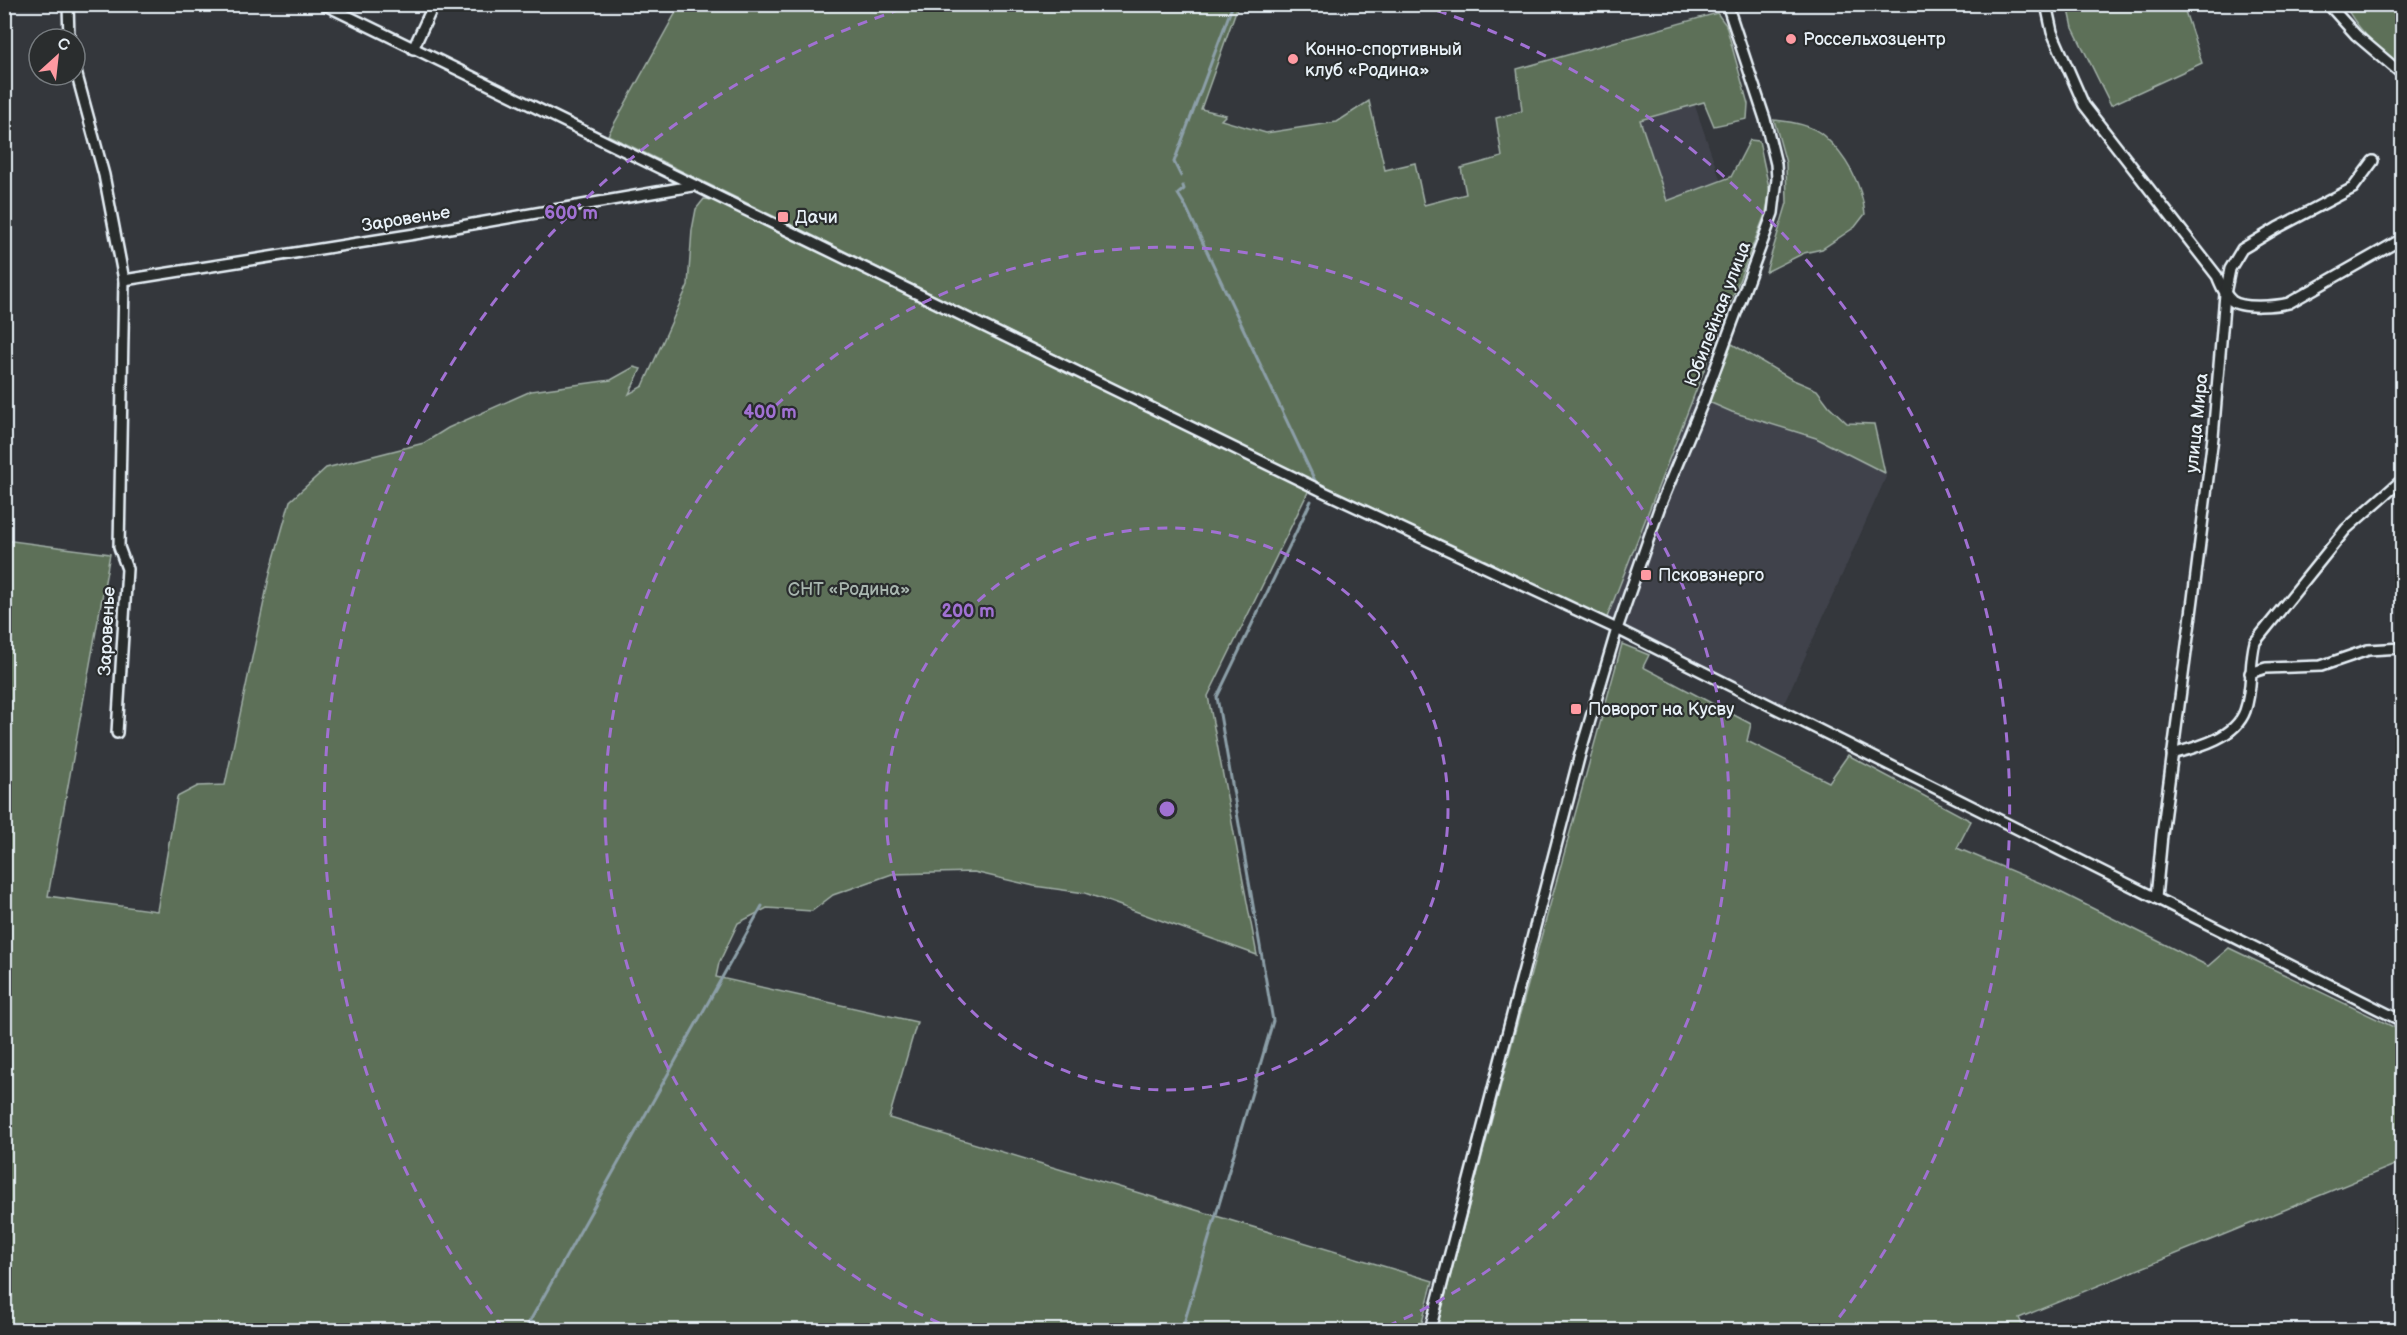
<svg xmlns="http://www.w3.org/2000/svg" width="2407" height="1335" font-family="'Balsamiq Sans',sans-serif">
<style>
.built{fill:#40434c}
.green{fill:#5d7059;stroke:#a2b0a8;stroke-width:1.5}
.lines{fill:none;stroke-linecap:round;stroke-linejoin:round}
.stream{stroke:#8c9fa8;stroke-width:3}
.minor-casing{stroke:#e8f1f8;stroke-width:14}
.minor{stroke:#2a2d2e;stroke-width:9}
.ring{fill:none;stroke:#a171d3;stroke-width:3;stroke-dasharray:10 8}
.poi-dot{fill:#ff9aa2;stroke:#2a2d2e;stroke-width:2}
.labels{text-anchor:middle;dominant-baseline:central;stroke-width:4.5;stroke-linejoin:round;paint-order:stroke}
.poi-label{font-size:18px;fill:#e8f1f8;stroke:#2a2d2e;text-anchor:start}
.street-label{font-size:18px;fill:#e8f1f8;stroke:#2a2d2e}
.park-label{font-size:18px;fill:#a9b7b0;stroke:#2a2d2e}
.centre{fill:#a171d3;stroke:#2a2d2e;stroke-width:3}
.ring-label{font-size:18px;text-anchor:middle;font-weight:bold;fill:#a171d3;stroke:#2a2d2e;stroke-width:4.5;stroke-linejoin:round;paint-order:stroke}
</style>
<rect width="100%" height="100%" fill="#34373c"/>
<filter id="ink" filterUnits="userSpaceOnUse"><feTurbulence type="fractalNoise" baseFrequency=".0167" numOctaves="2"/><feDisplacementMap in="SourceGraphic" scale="12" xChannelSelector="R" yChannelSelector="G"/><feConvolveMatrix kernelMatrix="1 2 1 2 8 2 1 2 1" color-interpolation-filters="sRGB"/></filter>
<g filter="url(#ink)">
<!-- built -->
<g class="built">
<path d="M1694,103L1721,182L1667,201L1640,119Z"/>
<path d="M1693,396L1732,412L1816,438L1885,473L1886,477L1782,708L1606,620Z"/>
</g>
<!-- green -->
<g class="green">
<path d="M680,5H1238L1201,109L1226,115L1221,120L1266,133L1337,122L1369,101L1385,170L1415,163L1424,205L1466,194L1461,168L1502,157L1496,118L1522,111L1517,69L1717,13L1726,25L1748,104L1747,119L1714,126L1704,102L1640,120L1667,201L1731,177L1750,140L1759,141L1770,192L1766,212L1606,620L1477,556L1346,497L608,135Z"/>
<path d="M2068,5H2183L2202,63L2111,105L2073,28Z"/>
<path d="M2345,5H2402V70C2382,51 2357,30 2345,5Z"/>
<path d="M1774,120C1790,122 1811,124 1824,136C1846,156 1862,184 1865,214L1855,227L1822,249L1804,253L1766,272L1787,203L1786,163Z"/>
<path d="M704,199L713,200L1309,490L1208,696L1257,955L1085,893L1034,886L974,872L892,874L833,895L812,911L767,908L738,923L719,963L716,977L917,1022L889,1118L1433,1281L1420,1330H5V540L110,554L48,896L157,911L177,797L198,786L225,785L270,573L290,501L326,468L424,443L448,428L531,391L611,380L634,367L641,369L629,394L643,386L688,285L692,230L696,209Z"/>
<path d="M1732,344L1791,379L1817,390L1829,406L1847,423L1874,424L1885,473L1816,438L1732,412L1709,402Z"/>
<path d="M1622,644L1649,655L1643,667L1751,724L1747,741L1829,782L1848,755L1971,821L1957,848L2050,887L2208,966L2229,948L2402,1031V1162L2019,1318L2025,1330H1436L1516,1028Z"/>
</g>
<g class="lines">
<!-- stream -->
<g class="stream">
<path d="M1181,176L1174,162L1233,4"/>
<path d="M1183,186L1184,189L1178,194L1186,207L1317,485"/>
<path d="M525,1330L530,1321"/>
<path d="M548,1330L530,1321L762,906"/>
<path d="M1182,1330L1273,1021L1217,697L1311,501"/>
</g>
<!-- minor casing -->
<g class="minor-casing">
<g id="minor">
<path d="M68,4L69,39"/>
<path d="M323,4L1324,492L1617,629L2402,1021"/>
<path d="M2046,4L2052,32L2084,105L2217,276C2221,285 2224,294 2232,301C2242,309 2277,306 2289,303L2402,239"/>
<path d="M2328,4L2356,35L2402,74"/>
<path d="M413,49L434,4"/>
<path d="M75,68L104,175L124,280L119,547L127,569L117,733"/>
<path d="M124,280L415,234L692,186"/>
<path d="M2250,673L2266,668L2321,666L2368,650L2402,648"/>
<path d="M2172,754C2198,747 2235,738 2245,711C2253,689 2249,664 2255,642L2346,529L2402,480"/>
<path d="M2156,898L2162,835L2193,599L2213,437L2225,294L2230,269L2242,249L2277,228L2353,188L2373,161"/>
<path d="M1430,1330L1580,754L1617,629L1660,506L1703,402L1773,213L1777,179L1776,164L1765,119L1727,4"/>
</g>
</g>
<!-- minor -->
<use href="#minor" class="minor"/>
</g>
</g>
<!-- distance rings -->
<g class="ring">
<circle cx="1167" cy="809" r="281"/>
<path d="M956 1330A562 562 0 1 1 1378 1330"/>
<path d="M503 1328A843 843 0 0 1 914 5M1420 5A843 843 0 0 1 1831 1328"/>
</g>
<!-- markers -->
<g class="poi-dot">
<circle cx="1791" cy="39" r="6"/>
<circle cx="1293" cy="59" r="6"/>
<rect x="777" y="211" width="12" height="12" rx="3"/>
<rect x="1640" y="569" width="12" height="12" rx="3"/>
<rect x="1570" y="703" width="12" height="12" rx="3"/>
</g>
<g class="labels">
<!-- poi labels -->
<g class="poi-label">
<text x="1803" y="39">Россельхозцентр</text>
<text x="1305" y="49">Конно-спортивный<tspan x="1305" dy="21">клуб «Родина»</tspan></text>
<text x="795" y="217">Дачи</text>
<text x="1658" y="575">Псковэнерго</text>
<text x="1588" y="709">Поворот на Кусву</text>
</g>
<!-- street labels -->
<g class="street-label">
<text transform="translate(406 219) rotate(-9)">Заровенье</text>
<text transform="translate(1718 314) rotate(-69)">Юбилейная улица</text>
<text transform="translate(2197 423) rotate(-84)">улица Мира</text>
<text transform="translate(107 631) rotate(-87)">Заровенье</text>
</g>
<!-- park labels -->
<g class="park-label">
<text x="849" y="589">СНТ «Родина»</text>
</g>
</g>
<circle cx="1167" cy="809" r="9" class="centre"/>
<g class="ring-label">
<text x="571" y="219">600 m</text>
<text x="770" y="418">400 m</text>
<text x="968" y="617">200 m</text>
</g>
<!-- margin -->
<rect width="2407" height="1335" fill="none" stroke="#2a2d2e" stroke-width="24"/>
<rect x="12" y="12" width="2383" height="1311" fill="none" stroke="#e8f1f8" stroke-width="2" filter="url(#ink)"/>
<!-- north arrow -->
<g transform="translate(57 57) rotate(27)"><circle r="28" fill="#2a2d2e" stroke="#767b7f" stroke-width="1.5"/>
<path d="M0-4.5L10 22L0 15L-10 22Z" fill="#ff9aa2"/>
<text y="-9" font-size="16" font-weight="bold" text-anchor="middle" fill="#e8f1f8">С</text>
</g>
</svg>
